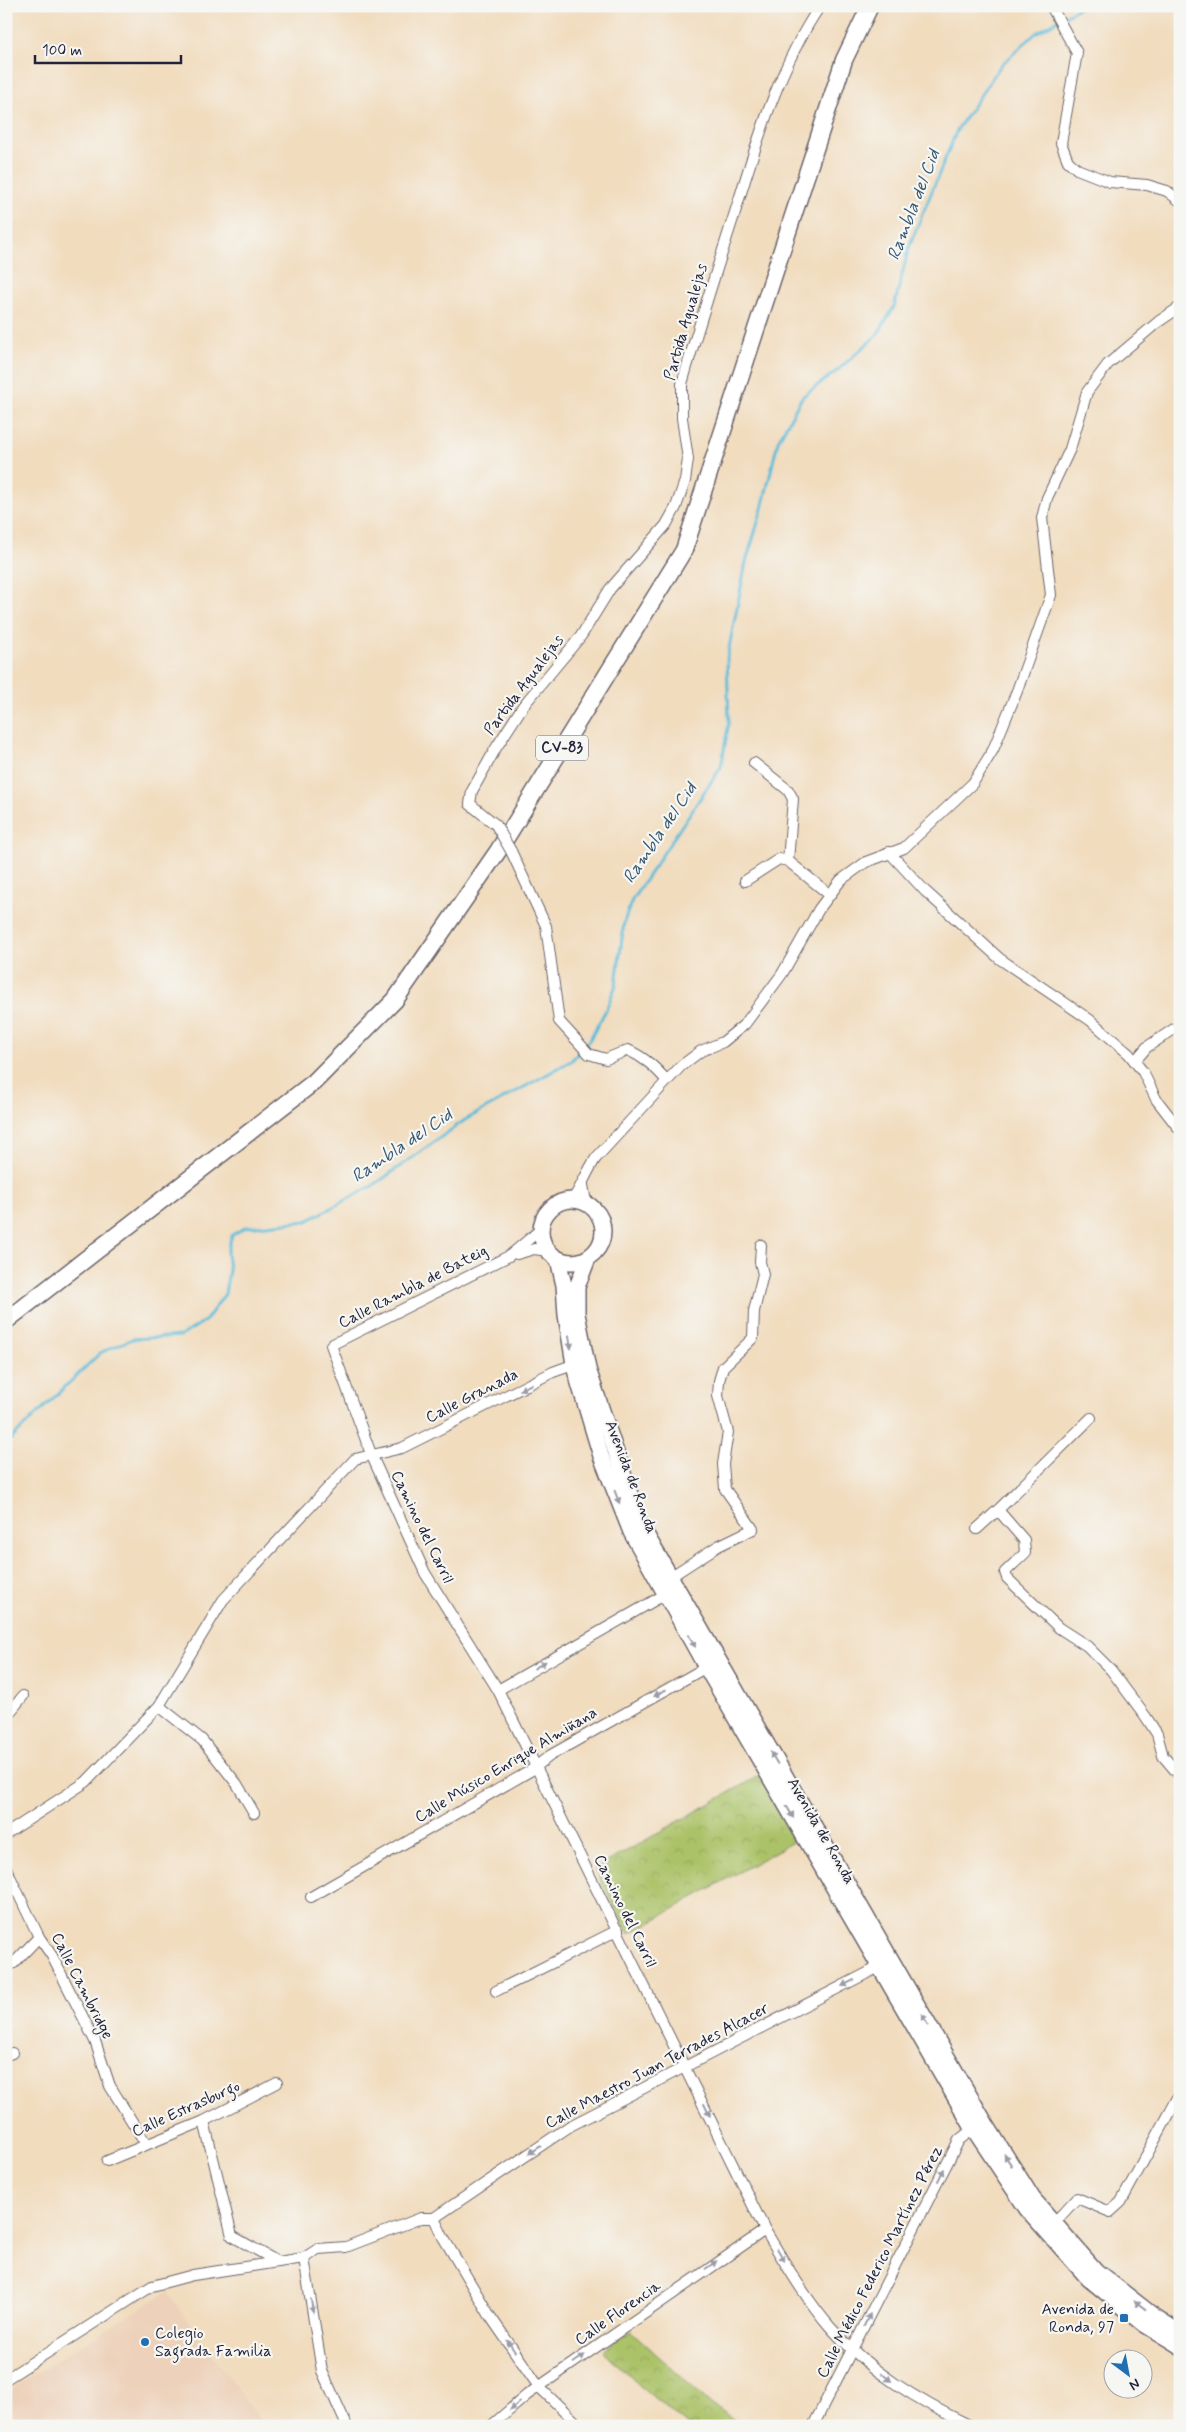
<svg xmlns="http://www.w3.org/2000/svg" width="1186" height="2432" font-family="Mynerve,sans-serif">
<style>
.built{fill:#edd1ba}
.park{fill:url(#park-crowns);stroke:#667251}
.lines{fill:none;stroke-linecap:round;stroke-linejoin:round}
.stream{stroke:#5cbcda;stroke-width:3}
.street-casing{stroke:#6a6369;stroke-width:12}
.secondary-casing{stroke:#6a6369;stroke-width:18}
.primary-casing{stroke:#6a6369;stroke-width:19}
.street{stroke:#fff;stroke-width:10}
.secondary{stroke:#fff;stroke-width:15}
.primary{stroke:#fff;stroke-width:16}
.street-bridge-casing{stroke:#6a6369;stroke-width:12;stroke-linecap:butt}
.street-bridge{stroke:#fff;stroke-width:10}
.oneway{fill:#9c9ca7}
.poi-dot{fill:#1f6fb2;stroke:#f6f6f2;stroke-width:2}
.labels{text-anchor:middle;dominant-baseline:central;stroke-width:4.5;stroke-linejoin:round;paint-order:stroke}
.shield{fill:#f6f6f2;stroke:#626272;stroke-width:1}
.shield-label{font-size:15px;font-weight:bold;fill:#22223b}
.street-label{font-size:16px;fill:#22223b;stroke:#f6f6f2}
.poi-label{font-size:16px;fill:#22223b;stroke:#f6f6f2;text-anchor:end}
.water-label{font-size:18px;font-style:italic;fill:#365873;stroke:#f6f6f2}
</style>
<defs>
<pattern id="park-crowns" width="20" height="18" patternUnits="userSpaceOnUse" patternTransform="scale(1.25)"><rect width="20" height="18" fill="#abc267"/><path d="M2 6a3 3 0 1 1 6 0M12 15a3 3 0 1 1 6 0" fill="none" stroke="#93a65a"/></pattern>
</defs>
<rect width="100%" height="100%" fill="#f6f6f2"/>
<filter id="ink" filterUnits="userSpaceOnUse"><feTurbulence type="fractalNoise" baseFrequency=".02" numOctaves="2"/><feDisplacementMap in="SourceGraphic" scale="10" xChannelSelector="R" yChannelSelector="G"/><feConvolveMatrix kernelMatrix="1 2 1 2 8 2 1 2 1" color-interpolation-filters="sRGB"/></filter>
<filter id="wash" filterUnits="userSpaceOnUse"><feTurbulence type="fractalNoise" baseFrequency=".0096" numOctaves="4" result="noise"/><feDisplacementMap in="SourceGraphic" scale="20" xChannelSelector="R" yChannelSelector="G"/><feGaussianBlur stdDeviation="1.12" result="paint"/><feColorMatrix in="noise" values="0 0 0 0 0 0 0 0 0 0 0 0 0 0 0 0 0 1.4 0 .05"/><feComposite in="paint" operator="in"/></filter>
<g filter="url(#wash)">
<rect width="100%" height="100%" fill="#f1dcbe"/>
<!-- built -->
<path class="built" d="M167,2292L264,2426H6V2392Z"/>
<!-- park -->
<g class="park">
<path d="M760,1775L798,1839L629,1934L595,1869Z"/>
<path d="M631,2331L711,2404L741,2426H688L640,2386L603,2350Z"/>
</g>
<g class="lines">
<!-- stream -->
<path class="stream" d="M6,1444L100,1353L132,1339L181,1336L206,1320L225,1294L229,1270L227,1253L232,1235L246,1227L307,1221L374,1185L465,1120L571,1061L590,1039L606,1010L616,985L624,922L632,900L721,767L729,722L727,658L746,562L762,509L778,441L802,397L838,370L877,335L894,307L909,247L957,130L1001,65L1036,33L1082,6"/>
</g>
</g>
<g filter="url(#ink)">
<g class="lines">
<!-- street casing -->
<g class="street-casing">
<g id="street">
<path d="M1051,6L1077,53L1061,143L1068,161L1077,169L1110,182L1147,185L1167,191L1180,201"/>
<path d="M754,763L788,790L793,799L788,861L830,895"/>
<path d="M496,825L470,804L472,791L496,748L523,706L581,636L610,589L666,525L676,507L685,481L688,459L682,418V384C699,324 718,265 737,206C758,138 780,65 820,6"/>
<path d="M511,851L546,926L559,1021L589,1054L606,1059L628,1050C645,1058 655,1067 667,1081L596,1158C587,1171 582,1186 573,1199"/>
<path d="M889,852L925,891L1000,959L1090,1020L1129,1054L1143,1072L1156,1099L1180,1130"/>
<path d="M745,881L779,859L788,861"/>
<path d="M1135,1061L1147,1047L1180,1025"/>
<path d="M667,1081L681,1066L701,1051L723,1042L745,1024L782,974L819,909L841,880L866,862L904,848L973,783L993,750L1017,691L1051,595L1042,518L1047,498L1070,449L1087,392L1108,364L1158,322L1180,307"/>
<path d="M583,1185L586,1202"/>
<path d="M540,1230L509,1256L331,1345L371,1454L425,1573L498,1690L765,2230C785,2263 805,2298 831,2328C870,2372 919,2401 971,2426"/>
<path d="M517,1254L534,1249L548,1251"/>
<path d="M998,1510L1091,1418"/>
<path d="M977,1529L998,1510L1024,1540L1025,1553L1005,1572L1007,1578L1059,1628L1087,1646L1111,1670L1146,1717L1157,1734L1163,1756L1180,1776"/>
<path d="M670,1577L718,1546L753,1529L725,1489L723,1464L728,1432L718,1396L719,1381L723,1367L753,1338L754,1311L763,1274L760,1262L761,1245"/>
<path d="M498,1690L671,1591"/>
<path d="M159,1706L202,1740L237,1784L254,1813"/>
<path d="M6,1717L23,1696"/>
<path d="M6,1834L86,1782L159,1706L223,1600L355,1459L402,1448L553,1372L578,1363"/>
<path d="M6,1868L39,1937L52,1956L95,2041L110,2086L146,2144"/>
<path d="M311,1897L530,1771L551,1755L710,1665"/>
<path d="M6,1967L14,1963L39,1937"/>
<path d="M496,1991L618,1930"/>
<path d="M6,2055L12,2053"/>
<path d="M204,2121L232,2236L278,2262"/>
<path d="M107,2161L204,2121L277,2083"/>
<path d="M434,2218L443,2237L490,2316L539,2387L580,2426"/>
<path d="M1054,2223L1077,2198L1110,2212L1121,2202L1180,2094"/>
<path d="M304,2258L322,2371L347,2426"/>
<path d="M6,2379L152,2286L193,2275L304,2258L318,2249L346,2247L421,2218H434L570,2126L883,1965"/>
<path d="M491,2426L527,2395L765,2230"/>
<path d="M813,2426L959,2140L977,2126"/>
</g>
</g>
<!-- secondary casing -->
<g class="secondary-casing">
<g id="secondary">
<circle cx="572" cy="1231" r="31"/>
<path d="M588,1258L577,1287V1314L588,1369L640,1524L984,2121L1033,2199L1096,2271L1151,2314L1180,2333"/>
<path d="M558,1259L564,1285L566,1315L575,1370L601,1456L631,1532L706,1667L973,2128L1027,2209L1088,2278L1144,2324L1180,2346"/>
</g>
</g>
<!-- primary casing -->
<g class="primary-casing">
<path id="primary" d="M6,1321L314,1082L395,1000L498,851L684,550L844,60L870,6"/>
</g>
<!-- street -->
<use href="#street" class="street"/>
<!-- secondary -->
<use href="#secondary" class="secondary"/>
<!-- primary -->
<use href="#primary" class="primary"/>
<!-- street-bridge casing -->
<g class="street-bridge-casing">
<path id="street-bridge" d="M496,825L511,851"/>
</g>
<!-- street-bridge -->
<use href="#street-bridge" class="street-bridge"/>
</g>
<!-- one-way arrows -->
<defs><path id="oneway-solid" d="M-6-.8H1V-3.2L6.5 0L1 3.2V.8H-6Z" transform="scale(1.25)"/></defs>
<g class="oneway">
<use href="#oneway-solid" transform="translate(570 1342) rotate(81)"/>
<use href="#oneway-solid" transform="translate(526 1387) rotate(152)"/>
<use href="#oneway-solid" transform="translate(617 1497) rotate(69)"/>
<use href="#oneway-solid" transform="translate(692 1641) rotate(61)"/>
<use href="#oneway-solid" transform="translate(540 1665) rotate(-31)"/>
<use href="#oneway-solid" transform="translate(660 1693) rotate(151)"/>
<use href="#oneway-solid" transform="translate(774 1758) rotate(-120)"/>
<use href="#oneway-solid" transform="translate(790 1812) rotate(60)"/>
<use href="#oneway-solid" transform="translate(848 1983) rotate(153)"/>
<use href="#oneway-solid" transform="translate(925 2020) rotate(-120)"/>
<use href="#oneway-solid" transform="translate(707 2110) rotate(64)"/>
<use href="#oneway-solid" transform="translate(535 2150) rotate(146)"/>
<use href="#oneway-solid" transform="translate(1008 2160) rotate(-122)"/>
<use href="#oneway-solid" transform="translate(941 2175) rotate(-63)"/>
<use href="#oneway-solid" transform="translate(781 2255) rotate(59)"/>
<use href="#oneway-solid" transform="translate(711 2265) rotate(-35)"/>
<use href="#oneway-solid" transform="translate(1140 2305) rotate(-142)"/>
<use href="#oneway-solid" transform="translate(312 2306) rotate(81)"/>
<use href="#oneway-solid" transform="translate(867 2320) rotate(-63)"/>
<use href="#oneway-solid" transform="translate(511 2346) rotate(-124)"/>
<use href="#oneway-solid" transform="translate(579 2359) rotate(-35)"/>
<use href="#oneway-solid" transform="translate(886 2377) rotate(39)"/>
<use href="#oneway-solid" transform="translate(515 2406) rotate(138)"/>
</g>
</g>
<!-- markers -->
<g class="poi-dot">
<rect x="1119" y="2313" width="10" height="10" rx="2.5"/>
<circle cx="145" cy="2342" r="5"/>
</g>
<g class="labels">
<!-- shield labels -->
<rect class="shield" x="536" y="735.5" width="52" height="25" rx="4"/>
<g class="shield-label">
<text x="562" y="748">CV-83</text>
</g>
<!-- street labels -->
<g class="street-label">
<text transform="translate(686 322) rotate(-74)">Partida Agualejas</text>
<text transform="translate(524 685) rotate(-53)">Partida Agualejas</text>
<text transform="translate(413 1287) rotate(-27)">Calle Rambla de Bateig</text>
<text transform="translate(472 1396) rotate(-27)">Calle Granada</text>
<text transform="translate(631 1477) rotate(69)">Avenida de Ronda</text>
<text transform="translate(422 1527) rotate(64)">Camino del Carril</text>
<text transform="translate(506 1765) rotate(-31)">Calle Músico Enrique Almiñana</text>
<text transform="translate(821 1831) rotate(60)">Avenida de Ronda</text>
<text transform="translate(625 1911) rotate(64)">Camino del Carril</text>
<text transform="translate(82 1986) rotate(63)">Calle Cambridge</text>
<text transform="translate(657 2066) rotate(-28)">Calle Maestro Juan Terrades Alcacer</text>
<text transform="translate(186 2109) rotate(-24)">Calle Estrasburgo</text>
<text transform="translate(880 2262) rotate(-63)">Calle Médico Federico Martínez Pérez</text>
<text transform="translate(618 2313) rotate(-35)">Calle Florencia</text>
</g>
<!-- poi labels -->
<g class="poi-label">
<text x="1114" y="2309">Avenida de<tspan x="1114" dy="18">Ronda, 97</tspan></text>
<text x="155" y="2333" text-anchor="start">Colegio<tspan x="155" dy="18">Sagrada Familia</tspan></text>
</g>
<!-- water labels -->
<g class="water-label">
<text transform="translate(914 205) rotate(-69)">Rambla del Cid</text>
<text transform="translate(660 833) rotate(-56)">Rambla del Cid</text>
<text transform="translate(402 1146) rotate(-34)">Rambla del Cid</text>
</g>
</g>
<!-- margin -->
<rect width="1186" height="2432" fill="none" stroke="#f6f6f2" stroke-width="25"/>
<!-- north arrow -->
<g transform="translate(1128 2374) rotate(148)"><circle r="24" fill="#f6f6f2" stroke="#a1a1a9"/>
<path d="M0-4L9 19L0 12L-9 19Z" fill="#1f6fb2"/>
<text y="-8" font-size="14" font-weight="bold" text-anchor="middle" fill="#22223b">N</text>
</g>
<!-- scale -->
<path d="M35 55v8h146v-8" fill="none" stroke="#22223b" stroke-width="2.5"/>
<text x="42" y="55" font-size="15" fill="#22223b" stroke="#f6f6f2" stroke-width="4" paint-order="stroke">100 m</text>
</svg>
